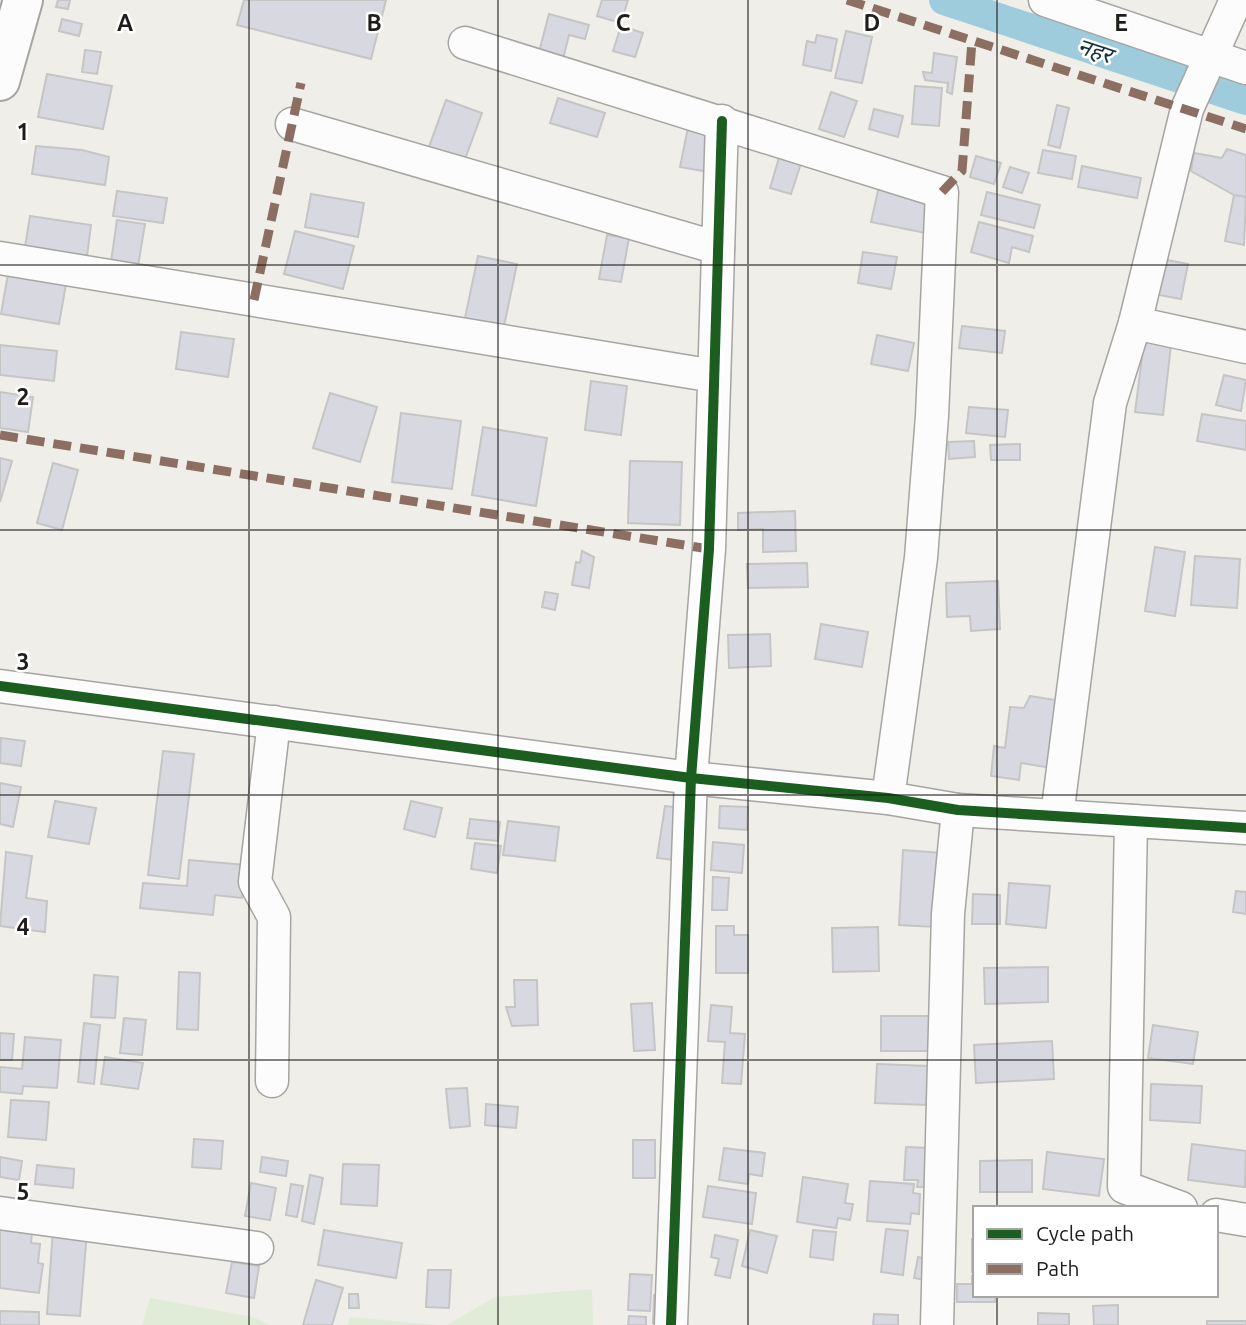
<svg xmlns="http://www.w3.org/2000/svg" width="1246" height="1325" font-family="Ubuntu,'Noto Sans Devanagari',sans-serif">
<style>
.green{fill:#e0ebd8}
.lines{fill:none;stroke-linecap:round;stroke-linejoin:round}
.canal{stroke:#9eccdc;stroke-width:30}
.building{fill:#d8d8e0;stroke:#c6c5c5;stroke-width:2}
.minor-casing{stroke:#a6a5a2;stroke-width:35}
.major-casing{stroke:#a6a5a2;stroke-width:42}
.minor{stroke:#fdfcfc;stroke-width:32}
.major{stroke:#fdfcfc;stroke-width:38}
.quiet{stroke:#8d6e63;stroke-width:9;stroke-dasharray:18 9;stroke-linecap:butt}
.cycleway-casing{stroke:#fff;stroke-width:15}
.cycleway{stroke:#1b5e20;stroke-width:10}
.grid{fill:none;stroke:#1e1d1a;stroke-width:2;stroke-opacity:0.55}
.labels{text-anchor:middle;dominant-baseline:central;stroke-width:5;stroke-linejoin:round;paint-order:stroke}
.water-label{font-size:23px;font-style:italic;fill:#15343f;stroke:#fff}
.grid-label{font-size:23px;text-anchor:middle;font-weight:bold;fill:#1e1d1a;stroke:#fff;stroke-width:5;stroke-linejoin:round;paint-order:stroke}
</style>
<rect width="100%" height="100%" fill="#efeee9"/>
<!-- green -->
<g class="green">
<path d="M592,1289L593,1325H447L495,1297Z"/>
<path d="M150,1298L253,1317L269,1325H142Z"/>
<path d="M350,1317L437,1325H347Z"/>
</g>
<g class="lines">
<!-- canal -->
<path class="canal" d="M944,0L1246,100"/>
</g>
<!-- building -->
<g class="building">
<path d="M58,0H70L68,9L56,7Z"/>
<path d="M244,0H386L371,59L237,25Z"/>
<path d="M602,0H628L621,23L597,16Z"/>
<path d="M549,14L589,25L585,39L569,35L563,59L539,52Z"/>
<path d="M62,19L82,24L79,36L59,31Z"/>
<path d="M621,26L643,33L635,57L613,51Z"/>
<path d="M846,31L872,37L862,83L835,78Z"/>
<path d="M817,35L837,39L831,71L803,65L807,41L815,43Z"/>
<path d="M85,50L101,52L97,74L82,72Z"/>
<path d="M934,53L957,57L952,94L947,92L948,83L925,80L923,72L932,73Z"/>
<path d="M47,74L112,86L103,129L38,117Z"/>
<path d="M915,86L942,88L939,126L912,124Z"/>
<path d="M831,92L857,101L844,137L819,129Z"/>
<path d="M558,98L605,113L597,137L550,123Z"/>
<path d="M446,100L482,113L465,159L429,147Z"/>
<path d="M1057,105L1069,108L1060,148L1048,145Z"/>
<path d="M874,109L903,116L898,137L869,129Z"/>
<path d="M690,118L719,124L709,172L680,167Z"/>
<path d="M36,146L82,150L109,157L105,185L32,174Z"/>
<path d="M1227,149L1246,155V197L1234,195L1191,171L1194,153L1222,158Z"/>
<path d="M1043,150L1076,156L1072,179L1038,173Z"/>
<path d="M781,151L803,157L791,194L770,188Z"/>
<path d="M976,156L1001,163L994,184L970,177Z"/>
<path d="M1082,166L1141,178L1137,198L1078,187Z"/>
<path d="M1010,167L1029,173L1022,193L1003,187Z"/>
<path d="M880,182L934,193L926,233L871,222Z"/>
<path d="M117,191L167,198L163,223L113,216Z"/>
<path d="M987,192L1040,205L1034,228L981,215Z"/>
<path d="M311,194L364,203L358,237L305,227Z"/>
<path d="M1234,195L1246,197L1244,245L1225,241Z"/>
<path d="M30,216L91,225L87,256L25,247Z"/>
<path d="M117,220L145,224L138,266L111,262Z"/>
<path d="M979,222L1033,236L1029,252L1012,247L1009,263L971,252Z"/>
<path d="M295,231L354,246L343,289L284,274Z"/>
<path d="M607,235L629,238L621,282L599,279Z"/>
<path d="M863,252L897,257L891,289L858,283Z"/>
<path d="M478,256L517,264L504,326L465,318Z"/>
<path d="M1162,259L1188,264L1181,299L1154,294Z"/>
<path d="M8,274L66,284L59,324L1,314Z"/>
<path d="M962,326L1005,331L1002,353L959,348Z"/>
<path d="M181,332L234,339L228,377L176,369Z"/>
<path d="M877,335L914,343L908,371L871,364Z"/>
<path d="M1144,342L1171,345L1163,415L1135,412Z"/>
<path d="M0,345L57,351L54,381L0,375Z"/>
<path d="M1224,375L1246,380L1241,411L1216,405Z"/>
<path d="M591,381L627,386L621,435L585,430Z"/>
<path d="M0,392L33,397L28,432L0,428Z"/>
<path d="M330,393L377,407L360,462L313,448Z"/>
<path d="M969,407L1008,410L1005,437L966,433Z"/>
<path d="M401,413L461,421L452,489L392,482Z"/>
<path d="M1202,414L1246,421V450L1197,441Z"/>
<path d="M483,427L547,438L536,506L472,495Z"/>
<path d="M974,441L975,457L949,459L948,442Z"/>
<path d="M1020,444V460H991L990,445Z"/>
<path d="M0,458L12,461L0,502Z"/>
<path d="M630,461L682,462L680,525L628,523Z"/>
<path d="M53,463L78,470L62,530L37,523Z"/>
<path d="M795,511L796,551L763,552V529L738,530V513Z"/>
<path d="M1155,547L1185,552L1175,616L1145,611Z"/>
<path d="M582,551L594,557L589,588L572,585L576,562L580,563Z"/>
<path d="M1195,556L1240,559L1237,608L1191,605Z"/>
<path d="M807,563L808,587L748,588L747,564Z"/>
<path d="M998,581L1000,629L971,631L970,616L947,617L946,583Z"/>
<path d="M545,592L558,594L555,610L542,607Z"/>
<path d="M821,624L868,632L862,667L815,659Z"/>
<path d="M770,634L771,666L729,668L728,635Z"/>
<path d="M1030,696L1062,701L1052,768L1021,763L1019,780L991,776L994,746L1005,748L1010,707L1024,708Z"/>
<path d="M1,738L25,741L21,766L0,763Z"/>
<path d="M163,751L194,754L179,879L148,875Z"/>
<path d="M0,783L21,787L13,827L0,824Z"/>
<path d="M55,801L96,808L89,844L48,837Z"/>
<path d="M411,801L442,808L435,837L404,829Z"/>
<path d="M665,806L682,808L674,860L657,858Z"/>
<path d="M720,806L748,807L747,830L719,828Z"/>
<path d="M470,819L500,822L498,841L467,838Z"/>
<path d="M508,821L559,827L555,861L503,855Z"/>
<path d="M713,842L744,845L742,873L711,870Z"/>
<path d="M475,843L501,846L497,873L471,869Z"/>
<path d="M903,850L941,853L936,927L899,925Z"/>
<path d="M6,852L32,856L26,898L47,901L45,932L0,926Z"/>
<path d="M189,860L245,865L242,898L215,895L213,915L140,908L143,883L187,886Z"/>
<path d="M713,877L729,878L727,910H712Z"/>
<path d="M1009,883L1050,886L1046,928L1006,924Z"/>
<path d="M1236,891L1246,892V914L1233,912Z"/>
<path d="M973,894L1000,895V924H972Z"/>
<path d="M716,926H734V935H748V973H716Z"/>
<path d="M878,927L879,971L833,972L832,928Z"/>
<path d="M1048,967V1002L985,1004L984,968Z"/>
<path d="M179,972L200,973L198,1030L177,1029Z"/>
<path d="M94,975L118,977L115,1018L91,1017Z"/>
<path d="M514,980H537L538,1025L512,1026L506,1007H515Z"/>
<path d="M652,1003L655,1050L634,1051L631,1004Z"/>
<path d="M711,1005L732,1007L730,1033L745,1034L741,1084L722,1083L725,1042L708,1041Z"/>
<path d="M881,1016H935L934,1051H881Z"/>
<path d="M124,1018L146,1020L142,1055L120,1053Z"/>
<path d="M84,1023L100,1025L94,1084L78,1082Z"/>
<path d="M1153,1025L1198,1032L1193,1064L1148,1058Z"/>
<path d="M0,1033L14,1034L12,1060H0Z"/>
<path d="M25,1037L61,1040L57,1088L23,1086L22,1094L0,1092V1067L22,1069Z"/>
<path d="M1052,1041L1054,1079L976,1083L974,1045Z"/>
<path d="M105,1057L143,1063L138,1089L101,1084Z"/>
<path d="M877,1064L929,1066L928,1105L875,1103Z"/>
<path d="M1151,1084L1202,1086L1200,1123L1150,1120Z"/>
<path d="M467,1088L470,1126L450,1128L446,1089Z"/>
<path d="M11,1100L49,1102L46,1140L8,1137Z"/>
<path d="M486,1104L518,1107L516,1128L485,1125Z"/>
<path d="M194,1139L223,1141L221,1169L192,1167Z"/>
<rect x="633" y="1140" width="22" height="38"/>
<path d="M1192,1144L1246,1151L1245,1187L1188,1180Z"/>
<path d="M906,1147L931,1148L929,1187H917L918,1180H904Z"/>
<path d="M724,1148L765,1153L762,1176L749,1174L748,1184L719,1180Z"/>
<path d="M1047,1152L1104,1159L1099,1196L1043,1189Z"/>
<path d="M0,1157L22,1161L19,1180L0,1177Z"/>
<path d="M262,1157L288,1161L286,1176L260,1172Z"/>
<path d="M1032,1160V1192H980V1161Z"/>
<path d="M343,1164L379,1165L377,1206L341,1204Z"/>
<path d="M37,1165L74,1169L73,1188L35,1184Z"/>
<path d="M310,1175L323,1178L314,1224L302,1221Z"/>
<path d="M803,1177L848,1184L845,1203L853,1204L850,1220L838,1218L836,1228L797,1222Z"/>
<path d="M870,1181L914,1184L913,1193L920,1194L919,1214L911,1213L910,1224L867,1221Z"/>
<path d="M251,1183L276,1188L270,1220L245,1216Z"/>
<path d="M291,1184L303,1186L297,1217L286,1215Z"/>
<path d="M708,1186L756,1193L752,1224L703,1217Z"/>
<path d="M0,1228L32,1232L31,1243L40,1244L38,1263L43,1264L39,1293L0,1288Z"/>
<path d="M886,1229L908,1231L903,1275L881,1272Z"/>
<path d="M53,1230L87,1232L80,1316L47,1314Z"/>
<path d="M324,1230L402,1243L396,1278L318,1265Z"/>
<path d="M750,1230L777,1236L767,1273L742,1266Z"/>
<path d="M813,1230L836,1232L833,1260L810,1257Z"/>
<path d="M715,1235L738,1240L730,1278L715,1275L719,1259L711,1257Z"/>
<rect x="972" y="1239" width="3" height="33"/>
<path d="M918,1257L931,1260L926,1280L914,1278Z"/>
<path d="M232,1262L259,1266L254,1298L226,1293Z"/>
<path d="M428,1270H451L449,1308L426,1307Z"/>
<path d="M630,1274L652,1275L650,1311L628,1310Z"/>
<path d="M972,1276H975V1295H995V1302H957V1284H972Z"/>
<path d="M316,1280L343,1288L332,1325H303Z"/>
<path d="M349,1294H358L359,1308H349Z"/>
<path d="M654,1295H666L665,1323H653Z"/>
<path d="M1118,1305V1325H1094L1093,1306Z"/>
<path d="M0,1311L39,1312V1325H0Z"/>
<path d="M1038,1313L1069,1314V1325H1038Z"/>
<path d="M874,1314L898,1315V1325H873Z"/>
<path d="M629,1316L646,1317V1325H628Z"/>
<rect x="1207" y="1321" width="39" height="4"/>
</g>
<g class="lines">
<!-- minor casing -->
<g class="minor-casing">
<g id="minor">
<path d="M1045,0L1246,68"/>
<path d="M465,43L942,192L932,416L921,558L888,798"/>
<path d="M292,124L718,248"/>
<path d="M0,258L714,376"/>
<path d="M1135,323L1246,347"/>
<path d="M0,686L691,778L888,798L958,810L1246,828"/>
<path d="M1057,816L1110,403L1135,323L1187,109L1236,0"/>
<path d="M1131,821L1124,1187L1181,1208"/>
<path d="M272,1081L274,917L255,882L274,722"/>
<path d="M0,1213L257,1248"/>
<path d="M1216,1215L1246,1220"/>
<path d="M671,1325L691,778L709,549L722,121"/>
<path d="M937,1325L948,914L958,810"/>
</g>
</g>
<!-- major casing -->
<g class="major-casing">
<path id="major" d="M0,81L23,0"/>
</g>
<!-- minor -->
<use href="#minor" class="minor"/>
<!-- major -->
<use href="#major" class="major"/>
<!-- quiet -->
<g class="quiet">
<path d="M847,0L1246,129"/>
<path d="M942,192L962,171L972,41"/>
<path d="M254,300L301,83"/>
<path d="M0,435L709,549"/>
</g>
<!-- cycleway casing -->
<g class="cycleway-casing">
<g id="cycleway">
<path d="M0,686L691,778L888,798L958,810L1246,828"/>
<path d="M671,1325L691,778L709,549L722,121"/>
</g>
</g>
<!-- cycleway -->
<use href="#cycleway" class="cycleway"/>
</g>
<!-- grid -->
<path class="grid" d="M249,0V1325M498,0V1325M748,0V1325M997,0V1208M0,265H1246M0,530H1246M0,795H1246M0,1060H1246M997,1295V1325"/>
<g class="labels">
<!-- water labels -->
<g class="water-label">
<text transform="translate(1095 50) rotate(18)">नहर</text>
</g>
</g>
<g class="grid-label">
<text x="125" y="31">A</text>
<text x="374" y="31">B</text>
<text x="623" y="31">C</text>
<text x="872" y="31">D</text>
<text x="1121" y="31">E</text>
<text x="23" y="140">1</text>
<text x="23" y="405">2</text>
<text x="23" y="670">3</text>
<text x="23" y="935">4</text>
<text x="23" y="1200">5</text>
</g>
<!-- legend -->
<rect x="973" y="1206" width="245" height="91" fill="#ffffff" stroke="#a5a5a3" stroke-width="2"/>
<rect x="987" y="1229" width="35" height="10" fill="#1b5e20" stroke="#a5a5a3" stroke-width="2"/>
<text x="1036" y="1241" font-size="21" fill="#1e1d1a">Cycle path</text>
<rect x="987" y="1264" width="35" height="10" fill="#8d6e63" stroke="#a5a5a3" stroke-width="2"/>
<text x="1036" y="1276" font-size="21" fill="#1e1d1a">Path</text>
</svg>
